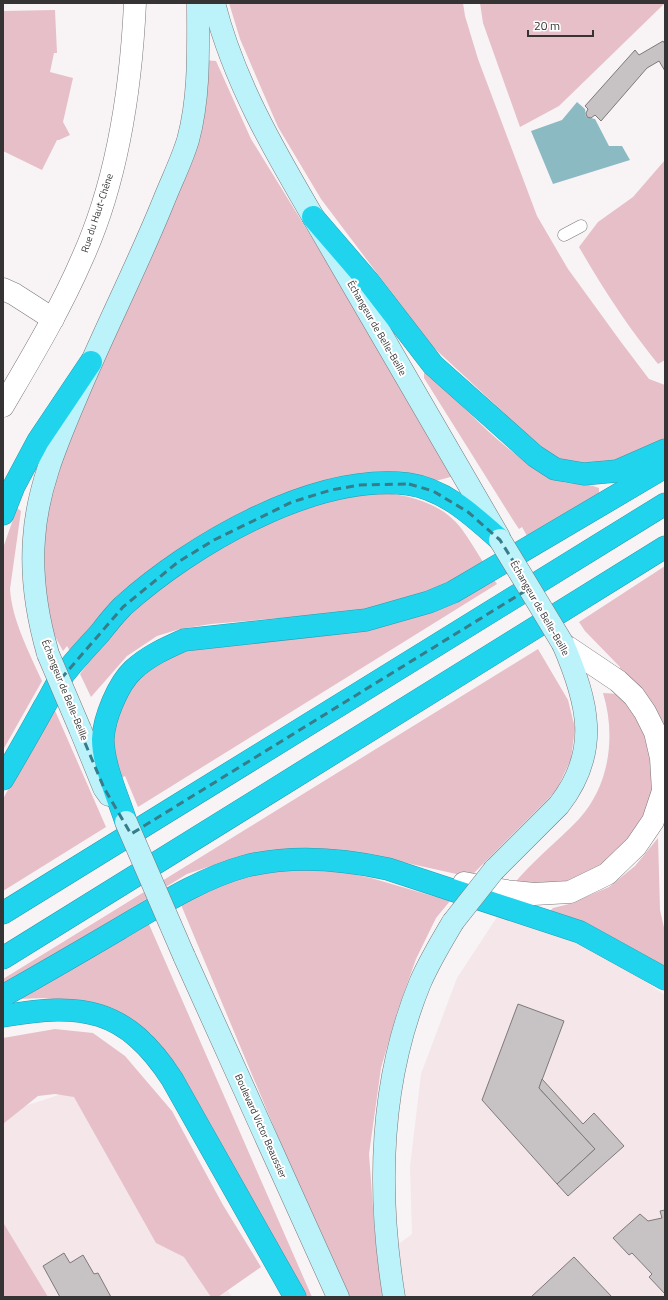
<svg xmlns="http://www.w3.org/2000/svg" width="668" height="1300" font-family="'Titillium Web',sans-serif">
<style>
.built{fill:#f4e6e9}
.green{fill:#e6bfc9}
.water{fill:#8cbac3}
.building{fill:#c7c3c4;stroke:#7e797a}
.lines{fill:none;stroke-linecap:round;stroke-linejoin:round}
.lane-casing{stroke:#7b7778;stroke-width:13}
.street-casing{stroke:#7b7778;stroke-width:23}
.secondary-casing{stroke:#7b7778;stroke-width:23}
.highway-casing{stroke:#289cad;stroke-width:23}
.lane{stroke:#fff;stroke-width:12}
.street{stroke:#fff;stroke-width:22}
.secondary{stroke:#bcf2fa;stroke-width:22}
.highway{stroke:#21d4ee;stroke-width:22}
.secondary-bridge-casing{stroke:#7b7778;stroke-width:23;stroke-linecap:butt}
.secondary-bridge{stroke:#bcf2fa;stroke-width:22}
.marked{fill:none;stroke:#377c89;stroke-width:3;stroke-dasharray:8 5;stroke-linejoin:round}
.labels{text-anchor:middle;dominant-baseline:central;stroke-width:4;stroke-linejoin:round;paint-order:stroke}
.street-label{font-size:10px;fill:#353334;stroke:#fff}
</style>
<rect width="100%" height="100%" fill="#f8f4f5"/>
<!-- built -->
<g class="built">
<path d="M499,914L600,951L665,995V1297H326L412,1234L410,1167L421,1074L457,978Z"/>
<path d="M65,1093L86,1097L139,1156L232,1297H3V1113Z"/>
</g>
<!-- green -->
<g class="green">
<path d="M229,3H463L465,16L478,59L537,216L568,269L621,342L649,379L665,385V438L604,466L571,464L548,454L432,346L321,199L278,127L240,39Z"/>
<path d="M480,3H665L559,106L520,127L483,23Z"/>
<path d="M55,10L57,53H54L50,72L73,78L63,122L70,135L59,140H57L42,170L3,151V11Z"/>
<path d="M204,60L216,61L251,139L362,319L454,476L432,482L284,495L70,651L67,646L63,651L52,631L41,563L43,533L54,482L98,367Z"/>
<path d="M665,160V360L658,364C628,327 603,289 579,247L598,222L633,197Z"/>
<path d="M427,372C467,409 506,456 557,480C570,486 586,482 599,488V493L527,536L522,527L519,529L513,520L424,378V373Z"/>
<path d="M372,492C405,494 440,501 461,528C470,540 477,553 485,565L444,587L374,610L211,624L180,629L157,636L127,656L91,697L80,674L110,633L162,585L224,543L328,499Z"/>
<path d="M17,508L21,511L10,589C12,620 29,652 42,681L3,750V548Z"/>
<path d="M665,566V734L620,673V667L585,631L579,622Z"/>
<path d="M492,577L497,584L138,807L125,776L119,779L113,757L112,727L137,677L184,648L332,632Z"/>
<path d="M538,649L568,700L575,728L571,759L556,791L470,877L366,854L262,853L220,863L187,874L3,987V979Z"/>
<path d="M603,693L619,694L647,734L655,772L651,801L639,826L597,873L566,885L512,886C532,861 557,842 579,819C610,785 616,735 603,693Z"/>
<path d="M53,706L106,827L3,891V799Z"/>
<path d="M658,838L660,910L665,932V971L548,913L553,908L569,904L609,887L635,866Z"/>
<path d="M319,867L371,878L450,901L436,918L416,959L397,1012L381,1068L369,1154L375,1235L385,1297H345L179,900L216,883L260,873Z"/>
<path d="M148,922L312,1297H304L211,1125L177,1066L151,1034L121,1015L85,1002L42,998L20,999V996Z"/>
<path d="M55,1029L93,1033L125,1056L172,1111L223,1205L261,1267L218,1297H211L184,1257L156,1243L74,1097L55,1094L38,1096L3,1124V1038Z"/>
<path d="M3,1223L4,1224L48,1297H3Z"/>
</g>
<!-- water -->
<path class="water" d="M577,102L585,109L586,117L595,119L609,146H622L630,160L553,184L531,131L562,120Z"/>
<!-- building -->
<g class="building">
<path d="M663,41L665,44V71L659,61L647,68L601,121L595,115L591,118L587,117L586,113L588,109L585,106L635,50L639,55Z"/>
<path d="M518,1004L564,1021L539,1088L595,1149L557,1184L482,1100Z"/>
<path d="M542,1079L583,1124L594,1113L624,1146L568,1196L557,1184L595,1149L539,1088Z"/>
<path d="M665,1210V1294L649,1277L652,1274L632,1253L629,1255L613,1238L640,1214L648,1221L662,1218L660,1211Z"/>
<path d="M64,1253L70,1263L83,1255L94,1274L98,1273L111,1297H60L43,1266Z"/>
<path d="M574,1257L612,1297H531Z"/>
</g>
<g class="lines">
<!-- lane casing -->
<g class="lane-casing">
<path id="lane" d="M564,235L581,226"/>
</g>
<!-- street casing -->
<g class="street-casing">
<g id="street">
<path d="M3,289L14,294L53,319"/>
<path d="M3,406C31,358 60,310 82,259C118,180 131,89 135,3"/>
<path d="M464,883L506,891L534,894L570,892L607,874L636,846L653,821L663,791L661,758L655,732L645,712L634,696L618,681L563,644"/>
</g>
</g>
<!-- secondary casing -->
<g class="secondary-casing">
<g id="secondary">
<path d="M214,3C237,95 290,176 337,258C391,351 445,444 499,537"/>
<path d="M48,654C37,616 31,578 34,539C37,489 57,443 76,398C104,331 137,267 164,200C172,180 182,160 188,140C200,96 198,48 198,3"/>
<path d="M80,729L104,788L109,795"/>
<path d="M494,870L559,805C601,751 588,702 563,644"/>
<path d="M184,956L338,1297"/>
<path d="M394,1297C377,1192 379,1083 420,983C429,962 441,942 453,922"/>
</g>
</g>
<!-- highway casing -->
<g class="highway-casing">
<g id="highway">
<path d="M313,217L369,282L433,365L535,456L555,469L584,474L617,471L665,450"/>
<path d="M3,514L14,486L38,441L91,362"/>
<path d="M3,779C17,755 31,731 44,707C51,696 56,683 64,674C75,660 88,646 100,633C107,624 115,614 123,606C191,545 313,473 408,484C445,489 474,517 500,540"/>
<path d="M126,822C118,797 103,765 103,739C104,718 118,684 133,670C148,656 166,648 184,640L366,620L429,602L453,592L665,467"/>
<path d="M3,913L665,504"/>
<path d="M3,958L665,547"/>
<path d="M3,996C42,974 80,952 119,929C158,906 201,878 246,866C291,855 343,859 388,869L580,932L665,979"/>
<path d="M3,1016C82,1002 126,1008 172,1079L295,1297"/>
</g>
</g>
<!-- lane -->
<use href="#lane" class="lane"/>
<!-- street -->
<use href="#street" class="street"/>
<!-- secondary -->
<use href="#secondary" class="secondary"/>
<!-- highway -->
<use href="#highway" class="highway"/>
<!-- secondary-bridge casing -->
<g class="secondary-bridge-casing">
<g id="secondary-bridge">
<path d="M500,540L563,644"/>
<path d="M48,654L80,729"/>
<path d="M126,822L184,956"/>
<path d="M453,922L494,870"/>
</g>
</g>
<!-- secondary-bridge -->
<use href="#secondary-bridge" class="secondary-bridge"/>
</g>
<!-- marked area -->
<path class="marked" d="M409,484L433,491L468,512L500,540L530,588L131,834L104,788L59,681L123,607L178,562L214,540L292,502L331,490L360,485Z"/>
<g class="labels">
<!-- street labels -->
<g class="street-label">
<text transform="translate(97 213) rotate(-72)">Rue du Haut-Chêne</text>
<text transform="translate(377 328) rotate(60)">Échangeur de Belle-Beille</text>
<text transform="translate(540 608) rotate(60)">Échangeur de Belle-Beille</text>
<text transform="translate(65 690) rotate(68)">Échangeur de Belle-Beille</text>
<text transform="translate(261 1126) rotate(66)">Boulevard Victor Beaussier</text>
</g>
</g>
<!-- border -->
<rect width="668" height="1300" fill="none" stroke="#353334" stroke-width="8"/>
<!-- scale -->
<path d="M528 30v6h65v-6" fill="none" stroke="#353334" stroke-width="2"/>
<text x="534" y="30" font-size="12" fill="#353334" stroke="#ffffff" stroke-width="3" paint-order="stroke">20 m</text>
</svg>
